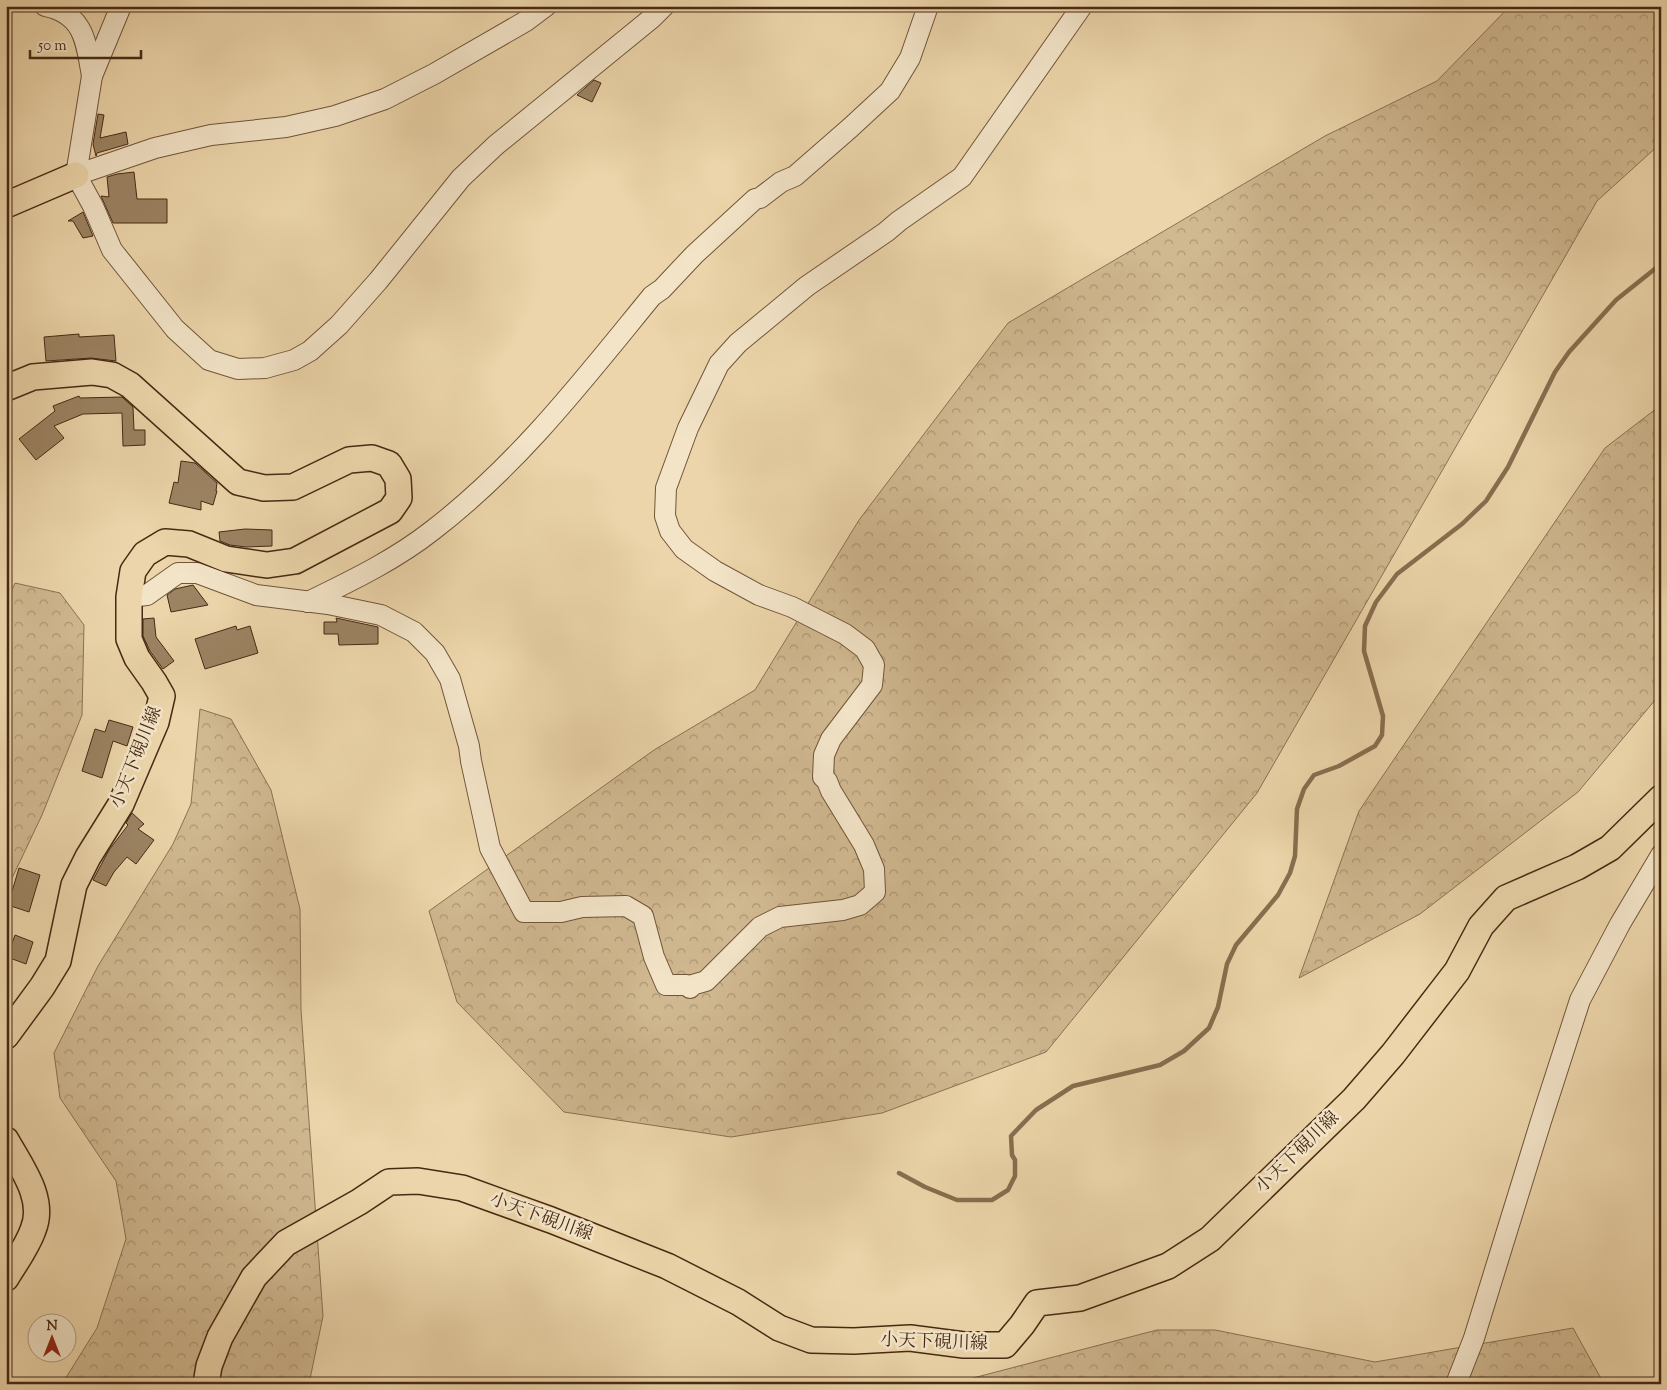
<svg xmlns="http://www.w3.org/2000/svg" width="1667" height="1390" font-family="'Sorts Mill Goudy','Noto Serif JP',serif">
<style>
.forest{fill:url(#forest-crowns);stroke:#8b7152}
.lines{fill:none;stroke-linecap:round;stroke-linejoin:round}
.stream{stroke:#886e4f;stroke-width:4.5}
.building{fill:#9c8362;stroke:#462a14}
.minor-casing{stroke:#70553a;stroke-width:22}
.major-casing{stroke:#462a14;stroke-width:28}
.minor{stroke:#f3e4c8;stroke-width:20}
.major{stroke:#ecd5aa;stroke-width:25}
.labels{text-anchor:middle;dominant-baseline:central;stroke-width:5;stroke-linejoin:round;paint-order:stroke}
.street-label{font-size:18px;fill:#462a14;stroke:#f3e4c8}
</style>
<defs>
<pattern id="forest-crowns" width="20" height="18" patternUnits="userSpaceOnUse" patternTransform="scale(1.25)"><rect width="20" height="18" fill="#d0b890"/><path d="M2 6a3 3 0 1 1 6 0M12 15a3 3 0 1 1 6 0" fill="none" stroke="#ab9674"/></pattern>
</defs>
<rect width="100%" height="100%" fill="#ecd5aa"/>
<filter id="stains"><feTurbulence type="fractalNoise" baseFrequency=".004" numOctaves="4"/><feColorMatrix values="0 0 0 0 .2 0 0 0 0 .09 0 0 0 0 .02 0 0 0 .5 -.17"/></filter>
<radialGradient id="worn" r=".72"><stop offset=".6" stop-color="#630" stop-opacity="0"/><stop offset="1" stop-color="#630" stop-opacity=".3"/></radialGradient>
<!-- forest -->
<g class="forest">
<path d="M1510,6H1661V143L1597,201L1257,793L1046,1052L882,1113L731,1137L564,1112L457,1002L429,911L654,750L755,690L859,520L1008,323L1325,136L1437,81Z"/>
<path d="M1661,405V693L1578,792L1420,914L1299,978L1359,811L1605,448Z"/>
<path d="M15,583L60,593L84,625L82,715L42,815L6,891V603Z"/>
<path d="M200,709L231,719L271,790L300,909L301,1010L323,1316L309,1384H62L97,1328L126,1239L116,1181L60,1098L54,1053L98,966L173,844L191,804Z"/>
<path d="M1573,1328L1604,1384H950L1157,1330H1215L1375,1362Z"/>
</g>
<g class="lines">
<!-- stream -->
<path class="stream" d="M899,1173L925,1187L957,1200H992L1008,1190L1015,1176V1160L1012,1155L1011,1136L1036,1110L1073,1086L1160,1065L1184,1051L1209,1028L1218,1007L1227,964L1236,945L1278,895L1290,873L1295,856L1297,809L1304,789L1314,775L1339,766L1375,746L1382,735L1383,716L1364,651L1365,626L1376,602L1397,574L1462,524L1486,501L1508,467L1555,372L1569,352L1616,300L1661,264"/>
</g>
<!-- building -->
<g class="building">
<path d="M594,80L601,83L592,102L577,95Z"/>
<path d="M98,114L104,115L100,138L126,132L128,144L97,153L96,156L93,144Z"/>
<path d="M134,172L137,199H167V223H113L101,196L109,197L107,177L117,174Z"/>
<path d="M83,212L93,236L83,238L73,221H68Z"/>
<path d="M79,334V337L114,335L116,361L91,358L46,361L44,337Z"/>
<path d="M79,396L80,398L122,397L133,407L134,430H145V445L123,446L122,413L83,414L54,426L64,438L36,460L19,439L55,411L53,406Z"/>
<path d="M181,461L195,463L217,483L216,491H217L213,505L201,501V510L169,503L174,482L178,483Z"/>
<path d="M245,529L272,530V546L246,547L230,545L220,541L219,532Z"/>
<path d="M193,585L208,605L171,612L167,595L175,589Z"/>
<path d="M154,618L156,637L174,661L163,669L150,651L143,636V619Z"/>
<path d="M336,618L378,627V644L339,645L338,634H324V622H337Z"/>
<path d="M236,626L237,630L250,626L258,653L205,669L195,639Z"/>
<path d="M109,720L133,727L127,746L113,741L102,778L82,771L95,729L105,732Z"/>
<path d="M132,813L144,824L138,829L154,840L136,864L127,857L114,872L106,886L93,880L109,850L128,825L126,823Z"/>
<path d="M19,868L40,875L29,912L8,905Z"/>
<path d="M15,935L33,942L26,964L7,957Z"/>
</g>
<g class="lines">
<!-- minor casing -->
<g class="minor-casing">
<g id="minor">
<path d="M45,6C85,14 86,43 92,76"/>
<path d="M121,6L92,76L76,175L93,206L112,250L175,329L209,360L238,369L265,368L294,360L310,351L339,325L378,281L461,178L496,145L652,18L664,6"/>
<path d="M76,175L155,148L211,135L286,127L335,116L385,99L434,74L526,21L546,6"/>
<path d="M129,597L147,595L178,573H197L256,595L328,604L381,615L414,632L435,653L450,679L469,746L471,761L490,848L524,912H561L582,907L626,906L643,916L654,957L666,985H687L690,988L692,985L706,981L760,927L780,917L843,910L860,905L875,892L874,869L864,845L831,791L827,781L823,777L824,755L831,739L872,685L874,665L865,649L845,634L792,607L759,595L715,571L684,549L670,531L665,516L666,488L688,428L719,364L738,343L807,286L886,232L899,221L962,177L1082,6"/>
<path d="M308,602C351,581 395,560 433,530C519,464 584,379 652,296L662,289L695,254L755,199L760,198L781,182L795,176L850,128L890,91L910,58L928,6"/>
<path d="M1456,1384L1474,1338L1541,1121L1580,1000L1620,924L1661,855"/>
</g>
</g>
<!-- major casing -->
<g class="major-casing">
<g id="major">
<path d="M6,205L76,175"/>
<path d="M6,388L33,377L92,372L112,375L130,385L238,482L264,488L293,487L349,460L372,458L389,464L398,479L399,498L390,511L295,561L267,565L226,559L189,544L165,542L145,554L133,571L129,597V639L137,658L154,682L162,696L156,722L121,804L88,857L74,885L58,961L42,987L6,1036"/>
<path d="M6,1140C21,1167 46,1199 33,1230C27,1247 15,1263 6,1278"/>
<path d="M206,1384L209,1366L220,1337L254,1277L286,1243L359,1202L389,1182L418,1181L462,1188L551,1220L667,1266L738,1302L779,1328L811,1340L854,1341L910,1338L964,1345H1005L1022,1325L1037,1303L1080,1298L1168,1266L1210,1239L1354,1099L1393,1054L1457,971L1481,926L1506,898L1577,867L1610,848L1661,798"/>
</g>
</g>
<!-- minor -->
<use href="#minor" class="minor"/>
<!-- major -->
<use href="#major" class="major"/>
</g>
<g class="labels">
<!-- street labels -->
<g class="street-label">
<text transform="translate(137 758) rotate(-68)">小天下硯川線</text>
<text transform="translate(1298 1153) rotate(-44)">小天下硯川線</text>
<text transform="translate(541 1218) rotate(20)">小天下硯川線</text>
<text transform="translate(934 1343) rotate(2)">小天下硯川線</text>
</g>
</g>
<!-- margin -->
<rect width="1667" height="1390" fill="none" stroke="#ecd5aa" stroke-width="25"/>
<rect x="8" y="8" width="1652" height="1375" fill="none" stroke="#462a14" stroke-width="2.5"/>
<rect x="12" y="12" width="1642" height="1365" fill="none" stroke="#462a14"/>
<!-- north arrow -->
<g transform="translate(52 1338)"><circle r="24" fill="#f3e4c8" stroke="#ae9a80"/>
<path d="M0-4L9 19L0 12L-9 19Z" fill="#8f2418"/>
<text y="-8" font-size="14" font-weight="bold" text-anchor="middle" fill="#462a14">N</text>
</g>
<!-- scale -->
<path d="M30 50v8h111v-8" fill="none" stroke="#462a14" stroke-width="2.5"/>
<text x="38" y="50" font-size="15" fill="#462a14" stroke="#f3e4c8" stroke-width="4" paint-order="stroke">50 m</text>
<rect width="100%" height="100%" filter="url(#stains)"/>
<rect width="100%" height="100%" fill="url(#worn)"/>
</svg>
